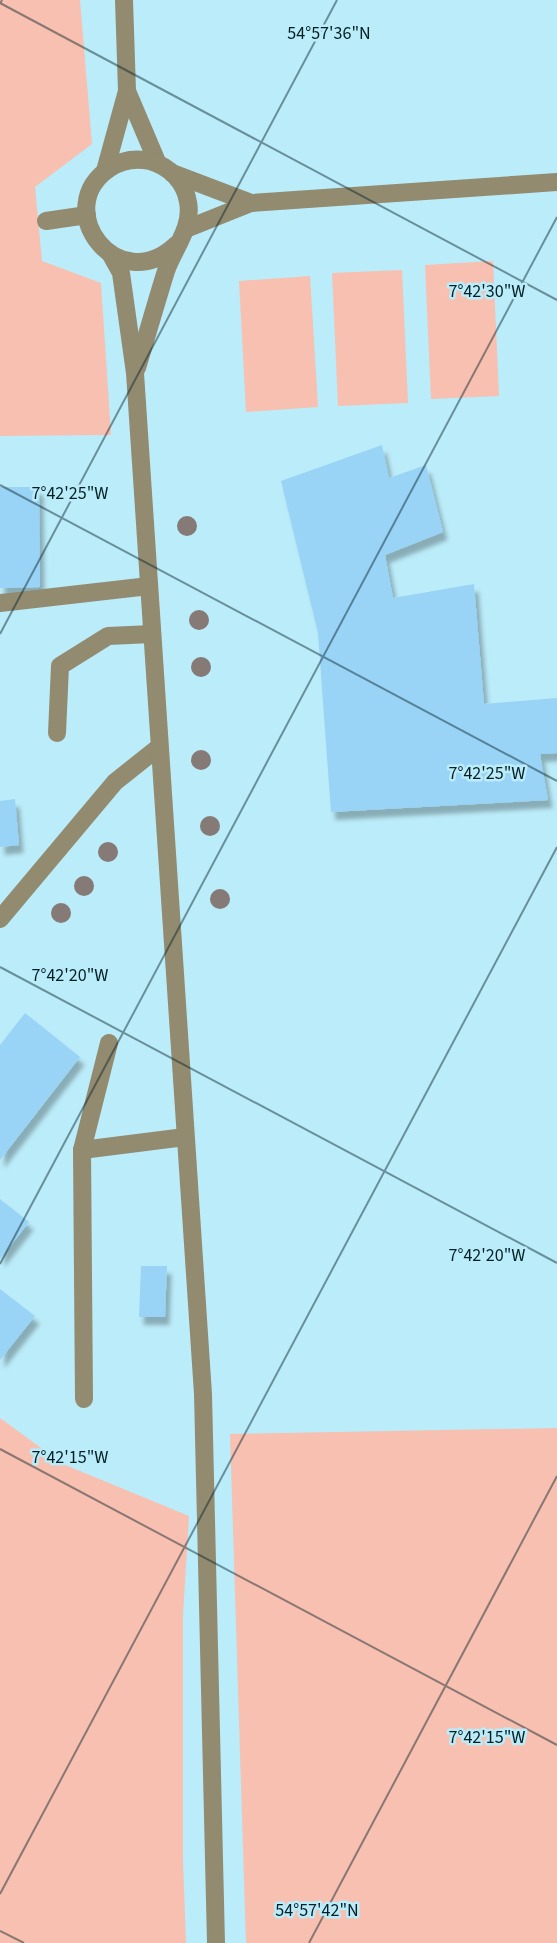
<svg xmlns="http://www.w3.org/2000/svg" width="557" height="1943" font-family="'Source Sans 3',sans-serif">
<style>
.green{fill:#f7c0b1}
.building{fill:#99d3f6;filter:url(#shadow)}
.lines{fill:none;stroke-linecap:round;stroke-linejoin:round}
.service{stroke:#928b70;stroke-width:18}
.tertiary{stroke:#928b70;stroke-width:18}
.tree{fill:#867a77}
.ticks{fill:none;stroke:#042026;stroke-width:2;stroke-opacity:0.45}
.ticks-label{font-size:18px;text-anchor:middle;fill:#042026;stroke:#bbecf9;stroke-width:5;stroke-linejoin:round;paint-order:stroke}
</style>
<defs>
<filter id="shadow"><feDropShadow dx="4.5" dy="8" stdDeviation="2" flood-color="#0004"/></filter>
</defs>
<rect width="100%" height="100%" fill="#bbecf9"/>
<!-- green -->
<g class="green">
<path d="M0,0H80L92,144L35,187L42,261L101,283L111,435L0,436Z"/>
<path d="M493,261L499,396L431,399L425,265Z"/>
<path d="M402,270L408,403L338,406L332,273Z"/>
<path d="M310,276L318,407L246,412L239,281Z"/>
<path d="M0,1418L63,1464L189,1516L183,1616V1861L186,1943H0Z"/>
<path d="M557,1428V1943H246L230,1434Z"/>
</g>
<!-- building -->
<g class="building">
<path d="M382,445L389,478L426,465L443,532L385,555L393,598L474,584L484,704L557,698V753L540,754L548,800L331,812L318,633L281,481Z"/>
<path d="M0,487H39L40,587L0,588Z"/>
<path d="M15,799L19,845L0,847V801Z"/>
<path d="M25,1013L80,1057L0,1160V1045Z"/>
<path d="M0,1199L29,1222L0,1259Z"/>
<path d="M141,1266H167L165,1317H139Z"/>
<path d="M0,1289L35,1316L0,1360Z"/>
</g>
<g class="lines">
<!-- service -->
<g class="service">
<path d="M46,221L87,215"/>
<path d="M0,603L149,586"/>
<path d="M57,733L60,666L108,636L152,634"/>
<path d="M0,919L115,782L159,747"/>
<path d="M82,1150L185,1137"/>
<path d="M84,1399L82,1150L109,1043"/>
</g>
<!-- tertiary -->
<g class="tertiary">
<path d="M124,0L127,91L158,164"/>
<path d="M105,171L127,91"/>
<path d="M172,173L251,203"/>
<path d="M186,229L251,203L557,182"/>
<path d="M111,255L121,273L135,373L203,1394L216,1943"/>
<path d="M137,368C147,335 156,303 166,271C174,248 193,227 188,202C185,182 169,166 150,161C136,158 122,160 110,168C49,208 118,301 177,244"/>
</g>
</g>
<!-- trees -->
<g class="tree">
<circle cx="187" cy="526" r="10"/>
<circle cx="199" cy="620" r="10"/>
<circle cx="201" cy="667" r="10"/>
<circle cx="201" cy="760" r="10"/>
<circle cx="210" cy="826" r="10"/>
<circle cx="108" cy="852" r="10"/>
<circle cx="84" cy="886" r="10"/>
<circle cx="220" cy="899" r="10"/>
<circle cx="61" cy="913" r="10"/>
</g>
<!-- ticks -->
<path class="ticks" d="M0,3L557,300M0,4L2,0M0,485L557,781M0,634L337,0M0,967L557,1263M0,1264L557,217M0,1449L557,1745M0,1894L557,847M0,1931L24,1943M309,1943L557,1476"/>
<g class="ticks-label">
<text x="329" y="39">54°57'36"N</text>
<text x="487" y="297">7°42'30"W</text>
<text x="70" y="499">7°42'25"W</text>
<text x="487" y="779">7°42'25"W</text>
<text x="70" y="981">7°42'20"W</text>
<text x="487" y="1261">7°42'20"W</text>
<text x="70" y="1463">7°42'15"W</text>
<text x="487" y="1743">7°42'15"W</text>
<text x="317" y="1916">54°57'42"N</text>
</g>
</svg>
